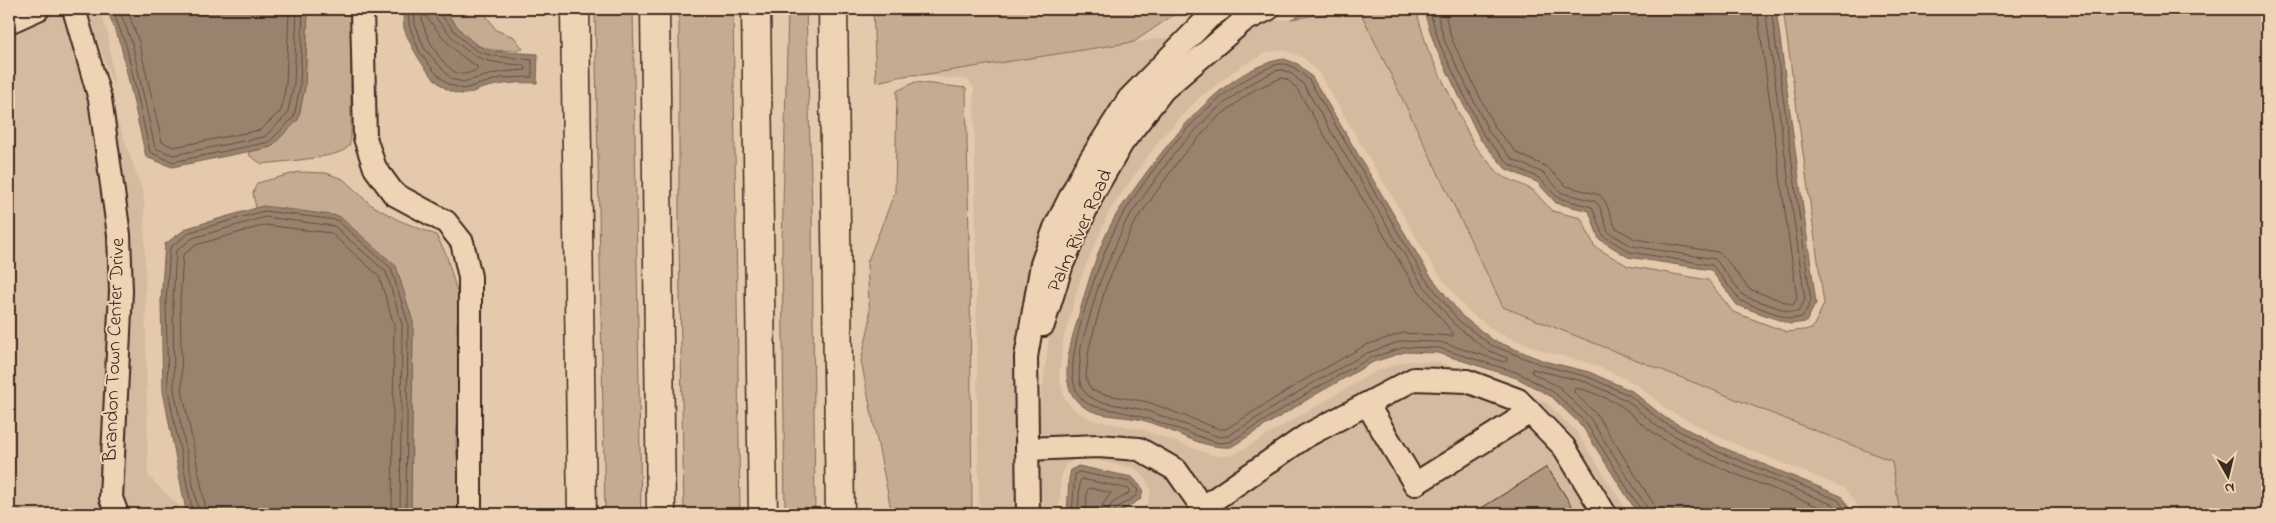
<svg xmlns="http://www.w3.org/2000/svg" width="2276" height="523" font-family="'Indie Flower',sans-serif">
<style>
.built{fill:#d4ba9f}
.green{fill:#c5ab91;stroke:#806a58}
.water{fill:#9a836e;stroke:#745f4e}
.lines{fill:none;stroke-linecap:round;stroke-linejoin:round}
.shore{stroke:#614e3e;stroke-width:1}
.building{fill:#b09780;stroke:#3b2a1e}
.minor-casing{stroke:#3b2a1e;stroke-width:26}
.highway-casing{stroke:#3b2a1e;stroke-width:31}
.minor{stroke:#efd3b5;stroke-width:22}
.highway{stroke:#efd3b5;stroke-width:28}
.labels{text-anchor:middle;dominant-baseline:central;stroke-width:4;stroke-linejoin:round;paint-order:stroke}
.street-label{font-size:20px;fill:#3b2a1e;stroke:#efd3b5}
</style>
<rect width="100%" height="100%" fill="#e4c9ac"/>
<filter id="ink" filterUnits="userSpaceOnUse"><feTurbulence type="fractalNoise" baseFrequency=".02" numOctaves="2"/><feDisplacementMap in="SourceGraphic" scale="10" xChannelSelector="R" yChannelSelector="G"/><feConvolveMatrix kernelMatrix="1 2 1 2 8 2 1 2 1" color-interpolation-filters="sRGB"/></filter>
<g filter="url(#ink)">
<!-- built -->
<g class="built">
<path d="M9,9H78L144,195L148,476L187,514H9Z"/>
<path d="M86,9H99L108,34L114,86L126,120Z"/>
<path d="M1359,9L1503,307L1893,461L1900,514H1861L1859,507L1844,488L1721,438L1668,410L1635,383L1592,364L1546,352L1496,332L1467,310L1435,269L1319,73L1303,57L1283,50L1268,52L1241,66L1200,97L1160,139L1110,210L1081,277L1063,341L1059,375L1064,398L1075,411L1093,420L1140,429L1215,456H1232L1376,371L1407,361L1437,362L1514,386L1548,404L1576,431L1629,514H1132L1146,506L1148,502L1151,490L1144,476L1134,468L1079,457L1065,465L1061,478L1059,514H1038L1037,430L1049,337L1071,268L1101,199L1130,150L1169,97L1248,30L1262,23Z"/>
<path d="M1177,36L1046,223L1020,514H979L974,88L968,80L922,75Z"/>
</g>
<!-- green -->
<g class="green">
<path d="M308,9H351V137C350,141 350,146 347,148C338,158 277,162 262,164L250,156L249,152L271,147L298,120L305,87Z"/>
<path d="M443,9H482L496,30L514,37L523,49C476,55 471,43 443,9Z"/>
<path d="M595,9H633L641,514H605Z"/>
<path d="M679,9H733L740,514H684L679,239Z"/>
<path d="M788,9H806L812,211L815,514H785L782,245Z"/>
<path d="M873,9H1182L1134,42L922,75C909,73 889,80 876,82Z"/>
<path d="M1317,9H1357L1291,19Z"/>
<path d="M1359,9H1420L1418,17L1428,50L1474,145L1500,175L1533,190L1552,211L1581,218L1595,247L1628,266L1708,280L1733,312L1787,332L1812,329L1824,304L1783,9H2267V514H1900L1892,461L1503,307Z"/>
<path d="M915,82L966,88L970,287L972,514H892L861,361L870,321L867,263L895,192L897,91Z"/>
<path d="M299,172L326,173L343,179L370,204L398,220L436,235L446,254L459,299L457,326L459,395L456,445L462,508L460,514H411L413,322L263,206L256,208L253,193L257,183Z"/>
</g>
<!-- water -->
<g class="water">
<path d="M107,9H308L305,87L298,120L271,147L172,167L146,157L121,46Z"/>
<path d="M403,9H443L462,32L476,45L490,51L538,54L537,83C518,82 503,83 484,88C478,89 469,95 462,94C436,94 411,49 404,28C403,22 403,15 403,9Z"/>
<path d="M1429,9H1776L1816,303L1806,322L1790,324L1737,305L1711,270L1628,257L1599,239L1589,211L1556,203L1537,182L1506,169L1480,139L1435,46L1425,15Z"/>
<path d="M1284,59L1298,64L1312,77L1429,274L1462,316L1493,340L1544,361L1589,372L1632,391L1664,417L1719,446L1841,496L1853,514H1638L1582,426L1552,397L1517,378L1438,353L1405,352L1373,362L1313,396L1231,447C1200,449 1171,428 1142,420C1122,415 1096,418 1080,404C1058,386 1069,348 1076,325C1086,289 1097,248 1116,215C1123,204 1131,194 1138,184C1171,139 1226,67 1284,59Z"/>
<path d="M263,206L339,216L396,266L413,322L411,514H190L186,511L163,391L161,301L165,244L187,228Z"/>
<path d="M1078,466L1132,477L1143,489L1141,499L1116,514H1067L1069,479L1071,470Z"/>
</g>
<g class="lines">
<!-- shore -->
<g class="shore">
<path d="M112,9L126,45L150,152L173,162L269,142L294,117L300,86L303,9"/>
<path d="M119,9L132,43L155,148L173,155L264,137L287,115L294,85L297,9"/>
<path d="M127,9L139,42L162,142L174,147L260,130L281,111L286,84L289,9"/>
<path d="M408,9L409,25L419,51L434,71L448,84L463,89L501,78L532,77V60C493,54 480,62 452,28C447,22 440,16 439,9"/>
<path d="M414,9L415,24L424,48L451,79L463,82L500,72L526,70L524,65C485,63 471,60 445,29C440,23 434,17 433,9"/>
<path d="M1433,9L1431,16L1440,45L1484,136L1509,164L1539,178L1558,198L1592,207L1603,236L1630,252L1712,265L1741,301L1790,319L1803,317L1811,301L1771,9"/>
<path d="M1440,9L1438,17L1445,42L1489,132L1512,159L1543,173L1562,193L1595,201L1600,207L1608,232L1632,246L1715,259L1744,296L1790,312H1798L1805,300L1765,9"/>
<path d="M1447,9L1446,18L1452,40L1495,128L1517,153L1547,167L1566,186L1600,195L1606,203L1615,227L1635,239L1718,252L1725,258L1749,289L1793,305L1797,298L1757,9"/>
<path d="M425,15C441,35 454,54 477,66V70C473,71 466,75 462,74C445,74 422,32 422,17Z"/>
<path d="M1283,70L1292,74L1303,84L1420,281L1455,325L1487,350L1507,358V361L1504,362L1440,342L1402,341L1367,353L1308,386L1228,436L1219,437L1145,410L1100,402L1088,396L1081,387L1079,376L1081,346L1099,284L1126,221L1175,152L1213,112L1250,84L1275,71Z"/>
<path d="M1282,78L1288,80L1297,89L1413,284L1453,333V336L1403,333L1366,345L1304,380L1226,429H1219L1148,402L1102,394L1092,390L1088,384L1086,376L1089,348L1106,286L1133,225L1181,157L1218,117L1254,90Z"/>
<path d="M193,514L168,390L166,301L170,248L190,232L264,211L337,220L391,268L408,323L406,514"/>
<path d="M199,514L174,390L173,301L176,251L193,238L265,217L334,226L386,272L402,324L400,514"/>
<path d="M207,514L182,389L180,301L183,255L196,245L265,225L331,233L379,276L394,325L392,514"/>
<path d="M1072,514L1075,474L1079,472L1130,482L1138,490L1136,496L1116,508L1114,514"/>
<path d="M1078,514L1080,481L1082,479L1129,489V493L1111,504L1108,514"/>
<path d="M1086,514L1087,490L1089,488L1111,493L1103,504L1101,514"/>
<path d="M1642,514L1641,510L1586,423L1555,393L1519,373L1439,348L1405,347L1370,358L1311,391L1230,442L1218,443C1182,431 1150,417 1113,410C1103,408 1089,407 1082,399C1076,392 1074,386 1073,378C1068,346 1104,245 1122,216C1157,161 1200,103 1259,72C1267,69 1275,63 1284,64C1294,65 1302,74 1309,80L1424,277L1459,321L1491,345L1542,365L1588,377L1629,395L1661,421L1716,451L1838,500L1848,514"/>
<path d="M1648,514L1646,506L1590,418L1559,387L1532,373V369L1586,382L1626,400L1658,427L1713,456L1834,505L1841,514"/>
<path d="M1656,514L1653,503L1597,415L1574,392L1575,388C1586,389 1615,401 1624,408C1634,416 1643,426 1654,433C1707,468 1771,486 1829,511L1832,514"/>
</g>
</g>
<!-- building -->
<path class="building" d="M1547,467L1577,514H1472Z"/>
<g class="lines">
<!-- minor casing -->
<g class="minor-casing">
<g id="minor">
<path d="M74,9L100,99L119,235L121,291L111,498L117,514"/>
<path d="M362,9L365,138L375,168L394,194L446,222L462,242L470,277V514"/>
<path d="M9,22L38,9"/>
<path d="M1043,325L1062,264L1093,193L1122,143L1163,90L1243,21L1268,9"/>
<path d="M1367,404L1415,484L1530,412"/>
<path d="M1027,449L1098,446L1139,449L1176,470L1207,514"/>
<path d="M1202,508L1306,436L1414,379L1467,381L1518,400L1564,447L1605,514"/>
<path d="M1028,514L1026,357L1042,264L1055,228L1084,170L1129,99L1209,17L1221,9"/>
</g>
</g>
<!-- highway casing -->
<g class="highway-casing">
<g id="highway">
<path d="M575,9L582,514"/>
<path d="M655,9L661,514"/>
<path d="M756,9L763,514"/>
<path d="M833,9L840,514"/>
</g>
</g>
<!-- minor -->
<use href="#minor" class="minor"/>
<!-- highway -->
<use href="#highway" class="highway"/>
</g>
</g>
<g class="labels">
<!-- street labels -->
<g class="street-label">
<text transform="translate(1081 231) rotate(-66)">Palm River Road</text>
<text transform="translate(115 350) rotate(-88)">Brandon Town Center Drive</text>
</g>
</g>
<!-- margin -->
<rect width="2276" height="523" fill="none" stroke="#efd3b5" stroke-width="30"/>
<rect x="15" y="15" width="2246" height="493" fill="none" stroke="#3b2a1e" stroke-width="2" filter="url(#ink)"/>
<!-- north arrow -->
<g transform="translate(2228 476) rotate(172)" stroke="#efd3b5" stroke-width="4" paint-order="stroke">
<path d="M0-4L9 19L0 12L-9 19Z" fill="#3b2a1e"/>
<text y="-8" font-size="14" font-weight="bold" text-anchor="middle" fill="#3b2a1e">N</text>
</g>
</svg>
